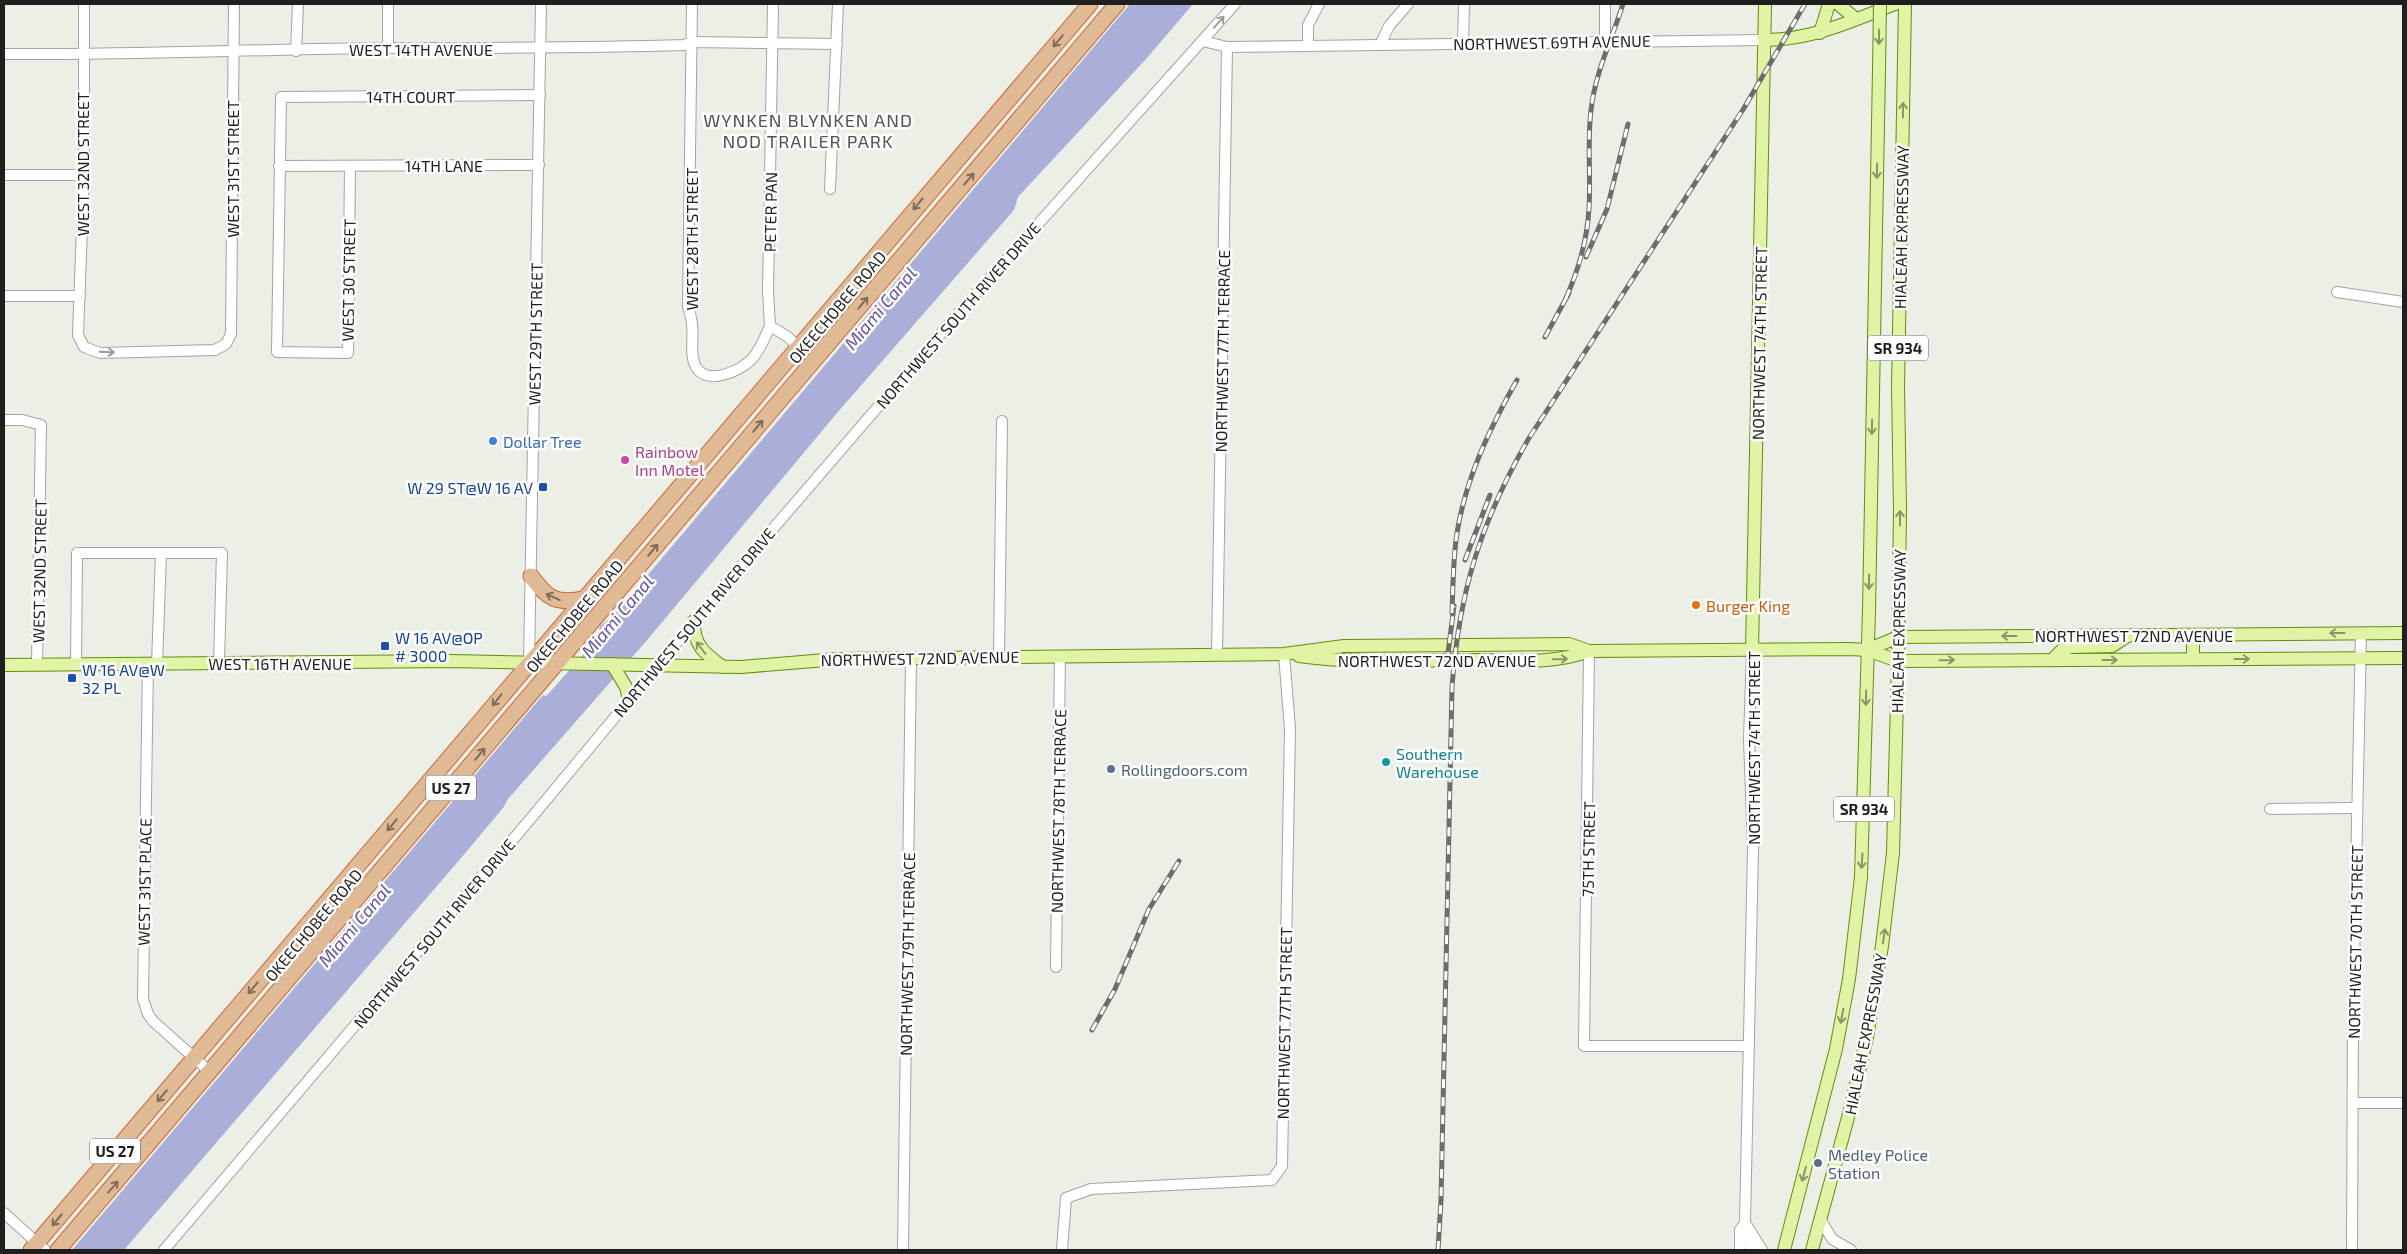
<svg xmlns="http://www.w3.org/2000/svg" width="2407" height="1254" font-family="'Exo 2',sans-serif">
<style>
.water{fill:#aaafd9}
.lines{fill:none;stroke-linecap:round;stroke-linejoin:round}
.minor-casing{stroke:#a3a3a3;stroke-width:12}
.major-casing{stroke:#618e0d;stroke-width:14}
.highway-casing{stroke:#cc6834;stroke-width:17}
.minor{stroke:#fff;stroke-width:10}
.major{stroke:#e1f4a6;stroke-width:12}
.highway{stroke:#e0ba95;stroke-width:15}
.rail-casing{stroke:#6d6d6d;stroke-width:5}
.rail{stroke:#fff;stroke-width:3;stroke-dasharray:9;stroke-linecap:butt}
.major-bridge-casing{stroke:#618e0d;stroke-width:14;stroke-linecap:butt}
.major-bridge{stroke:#e1f4a6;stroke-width:12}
.oneway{stroke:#9a9a9a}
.oneway2{stroke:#8a9469}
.oneway3{stroke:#806c5a}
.shop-dot{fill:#3f7fe0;stroke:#fff;stroke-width:2}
.hotel-dot{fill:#d1479c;stroke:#fff;stroke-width:2}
.transit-dot{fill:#1a4fb4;stroke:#fff;stroke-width:2}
.food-dot{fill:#e8710a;stroke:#fff;stroke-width:2}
.culture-dot{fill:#0f9aa8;stroke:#fff;stroke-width:2}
.service-dot{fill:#5c6f8a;stroke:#fff;stroke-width:2}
.labels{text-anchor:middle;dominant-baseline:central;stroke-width:5;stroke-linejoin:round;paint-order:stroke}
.shield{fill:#fff;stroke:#626262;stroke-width:1}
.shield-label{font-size:15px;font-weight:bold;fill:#1f1f1f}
.street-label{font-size:16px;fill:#1f1f1f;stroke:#fff}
.shop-label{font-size:16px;fill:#366cbe;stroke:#fff;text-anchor:start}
.hotel-label{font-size:16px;fill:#b23c85;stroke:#fff;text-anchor:start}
.transit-label{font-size:16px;fill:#164399;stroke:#fff;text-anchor:start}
.food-label{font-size:16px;fill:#c56008;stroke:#fff;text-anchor:start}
.culture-label{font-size:16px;fill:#0d838f;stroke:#fff;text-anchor:start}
.service-label{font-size:16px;fill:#4e5e75;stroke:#fff;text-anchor:start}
.neighbourhood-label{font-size:18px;letter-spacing:1px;fill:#525252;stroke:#fff}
.water-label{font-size:18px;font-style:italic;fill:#6253a7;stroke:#fff}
</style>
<rect width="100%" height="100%" fill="#ecefe6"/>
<!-- water -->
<path class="water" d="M1130,4H1193L1147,58L1018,197L1014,210L837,413L648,639L508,799L503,808L461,858L124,1250H72L543,695L546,696L550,692L597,639L600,626L614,615Z"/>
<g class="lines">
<!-- minor casing -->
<g class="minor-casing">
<g id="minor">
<path d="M84,4V175L78,335L84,347L100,353L215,350L226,344L231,334L234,4"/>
<path d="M692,4L688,306C689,312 692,318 692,325C694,338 689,355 696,367C707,386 740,371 751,360C760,351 765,337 770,326"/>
<path d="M1203,41L1227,47L1764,40"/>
<path d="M1605,41V4"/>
<path d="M1463,43L1464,4"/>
<path d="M1380,45L1389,26L1408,4"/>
<path d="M1308,46V25L1319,4"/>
<path d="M388,48V4"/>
<path d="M296,51L298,4"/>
<path d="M4,54C132,55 261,49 389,48C488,48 586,48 684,45L693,42L837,44"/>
<path d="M279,166L539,165"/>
<path d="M350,166L348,353L277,352L281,97L540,95"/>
<path d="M4,175H84"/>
<path d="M830,189L838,4"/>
<path d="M2337,292L2403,302"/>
<path d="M4,296H80"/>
<path d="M770,326L768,291L773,4"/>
<path d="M770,326L788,337L797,346"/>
<path d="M4,420H22L41,425L37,665"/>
<path d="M1589,651L1584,1046H1749"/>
<path d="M1217,655L1227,47"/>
<path d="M999,656L1002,421"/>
<path d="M529,663L541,4"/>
<path d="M148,664L143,999L148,1014L153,1021L210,1072"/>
<path d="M157,664L161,553"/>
<path d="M76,665L77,553H222L219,663"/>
<path d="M2270,809L2357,808"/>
<path d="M1056,967L1060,656"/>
<path d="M2353,1103H2403"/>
<path d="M4,1213L45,1250"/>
<path d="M1821,1220L1832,1239L1851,1250"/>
<path d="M1747,1226L1762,1250"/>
<path d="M164,1250L532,817L728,581L963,308L1235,4"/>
<path d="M903,1250L911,657"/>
<path d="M1062,1250L1066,1198L1091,1189L1272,1180L1282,1166L1290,729L1284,654"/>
<path d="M1740,1250V1230L1745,1223"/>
<path d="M1751,1250L1745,1223L1753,849L1749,739L1752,650"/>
<path d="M2352,1250L2353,1014L2361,633"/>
</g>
</g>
<!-- major casing -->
<g class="major-casing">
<g id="major">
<path d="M1838,4L1856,19"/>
<path d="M1820,33L1829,4"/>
<path d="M1764,40C1811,40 1852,21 1895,4"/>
<path d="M694,621C693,645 705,654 723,667"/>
<path d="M1752,650L1765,4"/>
<path d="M1867,650L1898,637L2403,633"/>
<path d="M1299,656C1356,664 1414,660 1471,660C1510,660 1553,665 1589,651L1850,649L1867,650L1898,661L2403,658"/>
<path d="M2193,659V635"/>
<path d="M2052,660L2062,650L2071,647L2112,646L2129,635"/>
<path d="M612,664L626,687L629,700"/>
<path d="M4,665L451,661L741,667L838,659L1284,654L1344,646L1569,644L1589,651"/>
<path d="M1784,1250L1836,1049L1849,979L1861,877L1869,610L1879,70"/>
<path d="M1812,1250L1850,1110L1867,1037L1882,946L1893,853L1898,661L1900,510L1898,386L1905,4"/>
</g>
</g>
<!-- highway casing -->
<g class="highway-casing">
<g id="highway">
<path d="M531,576C548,599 555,604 584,599"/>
<path d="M31,1250L1090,4"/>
<path d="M58,1250L1117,4"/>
</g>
</g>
<!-- minor -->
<use href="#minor" class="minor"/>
<!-- major -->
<use href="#major" class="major"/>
<!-- highway -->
<use href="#highway" class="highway"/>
<!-- rail casing -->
<g class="rail-casing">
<g id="rail">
<path d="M1586,257L1607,209L1628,124"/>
<path d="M1566,298C1579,269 1587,241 1589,209C1591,176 1587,143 1591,110C1595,73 1612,39 1623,4"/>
<path d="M1545,337L1569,293"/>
<path d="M1465,560L1490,495"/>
<path d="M1452,613C1453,586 1453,559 1457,533C1466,477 1490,428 1517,380"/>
<path d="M1447,661L1454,606"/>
<path d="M1092,1030L1115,989L1149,909L1179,861"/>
<path d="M1438,1250L1441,1200L1452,687C1459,591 1481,521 1529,438L1744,108L1805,4"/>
</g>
</g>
<!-- rail -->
<use href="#rail" class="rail"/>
<!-- major-bridge casing -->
<g class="major-bridge-casing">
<path id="major-bridge" d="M1879,70L1880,4"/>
</g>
<!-- major-bridge -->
<use href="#major-bridge" class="major-bridge"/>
</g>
<!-- one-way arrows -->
<defs><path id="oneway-shaft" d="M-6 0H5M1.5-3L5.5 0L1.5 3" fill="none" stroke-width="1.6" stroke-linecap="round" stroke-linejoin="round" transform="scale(1.25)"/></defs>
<g class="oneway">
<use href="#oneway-shaft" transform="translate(1219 22) rotate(-49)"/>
<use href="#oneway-shaft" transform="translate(107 352) rotate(2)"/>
</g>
<g class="oneway2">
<use href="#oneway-shaft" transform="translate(1879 37) rotate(91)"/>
<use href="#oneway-shaft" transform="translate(1903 110) rotate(-89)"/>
<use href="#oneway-shaft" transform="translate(1877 171) rotate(91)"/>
<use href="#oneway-shaft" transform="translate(1872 427) rotate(91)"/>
<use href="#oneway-shaft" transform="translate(1900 518) rotate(-90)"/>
<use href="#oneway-shaft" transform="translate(1869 582) rotate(91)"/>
<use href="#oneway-shaft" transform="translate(2337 633) rotate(180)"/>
<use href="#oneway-shaft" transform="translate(2009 636) rotate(180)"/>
<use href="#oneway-shaft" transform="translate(701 648) rotate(-127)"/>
<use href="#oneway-shaft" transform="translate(1560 659) rotate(-1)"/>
<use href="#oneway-shaft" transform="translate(2242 659)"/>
<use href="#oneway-shaft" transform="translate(1947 660) rotate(-1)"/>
<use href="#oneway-shaft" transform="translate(2110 660)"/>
<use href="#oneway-shaft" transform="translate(1866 698) rotate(91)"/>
<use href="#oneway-shaft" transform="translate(1862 861) rotate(94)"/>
<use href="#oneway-shaft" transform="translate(1884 936) rotate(-82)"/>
<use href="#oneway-shaft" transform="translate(1842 1016) rotate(101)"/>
<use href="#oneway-shaft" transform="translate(1804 1174) rotate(105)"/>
</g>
<g class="oneway3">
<use href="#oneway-shaft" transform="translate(1058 41) rotate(130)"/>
<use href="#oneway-shaft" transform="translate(969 179) rotate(-50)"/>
<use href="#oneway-shaft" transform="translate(918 204) rotate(130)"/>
<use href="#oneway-shaft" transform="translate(863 303) rotate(-50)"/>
<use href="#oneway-shaft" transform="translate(758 426) rotate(-50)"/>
<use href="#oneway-shaft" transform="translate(653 550) rotate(-50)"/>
<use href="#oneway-shaft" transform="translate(553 597) rotate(-156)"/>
<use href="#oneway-shaft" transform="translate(497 700) rotate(129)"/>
<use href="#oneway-shaft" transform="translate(480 754) rotate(-50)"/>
<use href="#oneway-shaft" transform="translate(392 825) rotate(130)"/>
<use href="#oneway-shaft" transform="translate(253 988) rotate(130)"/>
<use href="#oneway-shaft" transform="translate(162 1096) rotate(130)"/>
<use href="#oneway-shaft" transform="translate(113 1187) rotate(-49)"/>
<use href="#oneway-shaft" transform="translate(57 1220) rotate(130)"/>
</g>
<!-- markers -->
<circle class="shop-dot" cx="493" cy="441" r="5"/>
<circle class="hotel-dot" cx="625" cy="460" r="5"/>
<g class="transit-dot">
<rect x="538" y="482" width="10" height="10" rx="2.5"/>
<rect x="380" y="641" width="10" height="10" rx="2.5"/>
<rect x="67" y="673" width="10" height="10" rx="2.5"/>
</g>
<circle class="food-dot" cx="1696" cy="605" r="5"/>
<circle class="culture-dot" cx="1386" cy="762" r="5"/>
<g class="service-dot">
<circle cx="1111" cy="769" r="5"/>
<circle cx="1818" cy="1163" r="5"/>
</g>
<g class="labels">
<!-- shield labels -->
<g class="shield">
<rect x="1868" y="335.5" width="60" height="25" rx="4"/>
<rect x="426" y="775.5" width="50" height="25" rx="4"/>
<rect x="1834" y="796.5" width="60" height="25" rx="4"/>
<rect x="90" y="1138.5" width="50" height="25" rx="4"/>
</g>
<g class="shield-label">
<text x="1898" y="348">SR 934</text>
<text x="451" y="788">US 27</text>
<text x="1864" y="809">SR 934</text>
<text x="115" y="1151">US 27</text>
</g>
<!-- street labels -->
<g class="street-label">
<text transform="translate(1552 42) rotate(-1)">NORTHWEST 69TH AVENUE</text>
<text x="421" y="49">WEST 14TH AVENUE</text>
<text x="411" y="96">14TH COURT</text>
<text transform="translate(82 164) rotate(-90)">WEST 32ND STREET</text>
<text x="444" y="165">14TH LANE</text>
<text transform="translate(232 169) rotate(-90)">WEST 31ST STREET</text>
<text transform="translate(770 212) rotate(-89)">PETER PAN</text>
<text transform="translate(1901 227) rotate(-89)">HIALEAH EXPRESSWAY</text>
<text transform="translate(691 239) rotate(-90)">WEST 28TH STREET</text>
<text transform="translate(348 280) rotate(-89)">WEST 30 STREET</text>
<text transform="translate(837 307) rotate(-50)">OKEECHOBEE ROAD</text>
<text transform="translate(958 315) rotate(-49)">NORTHWEST SOUTH RIVER DRIVE</text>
<text transform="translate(535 334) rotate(-89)">WEST 29TH STREET</text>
<text transform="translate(1759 343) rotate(-89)">NORTHWEST 74TH STREET</text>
<text transform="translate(1222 351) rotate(-89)">NORTHWEST 77TH TERRACE</text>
<text transform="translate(39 571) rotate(-89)">WEST 32ND STREET</text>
<text transform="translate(574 616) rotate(-50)">OKEECHOBEE ROAD</text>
<text transform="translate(694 622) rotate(-50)">NORTHWEST SOUTH RIVER DRIVE</text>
<text transform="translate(1898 631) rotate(-89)">HIALEAH EXPRESSWAY</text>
<text x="2134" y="635">NORTHWEST 72ND AVENUE</text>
<text transform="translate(920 658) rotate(-1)">NORTHWEST 72ND AVENUE</text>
<text x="1437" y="660">NORTHWEST 72ND AVENUE</text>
<text x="280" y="663">WEST 16TH AVENUE</text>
<text transform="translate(1753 748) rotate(-90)">NORTHWEST 74TH STREET</text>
<text transform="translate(1058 811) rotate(-89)">NORTHWEST 78TH TERRACE</text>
<text transform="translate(1588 849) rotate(-89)">75TH STREET</text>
<text transform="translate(144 882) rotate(-89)">WEST 31ST PLACE</text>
<text transform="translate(313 925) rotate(-50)">OKEECHOBEE ROAD</text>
<text transform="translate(434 933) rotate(-50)">NORTHWEST SOUTH RIVER DRIVE</text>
<text transform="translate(2355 942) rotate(-89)">NORTHWEST 70TH STREET</text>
<text transform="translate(907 954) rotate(-89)">NORTHWEST 79TH TERRACE</text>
<text transform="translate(1284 1023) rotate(-89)">NORTHWEST 77TH STREET</text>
<text transform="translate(1865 1034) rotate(-79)">HIALEAH EXPRESSWAY</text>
</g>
<!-- shop labels -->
<g class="shop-label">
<text x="503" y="441">Dollar Tree</text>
</g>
<!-- hotel labels -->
<g class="hotel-label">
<text x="635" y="451">Rainbow<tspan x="635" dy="18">Inn Motel</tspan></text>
</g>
<!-- transit labels -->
<g class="transit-label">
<text x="533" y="487" text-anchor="end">W 29 ST@W 16 AV</text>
<text x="395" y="637">W 16 AV@OP<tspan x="395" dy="18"># 3000</tspan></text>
<text x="82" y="669">W 16 AV@W<tspan x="82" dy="18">32 PL</tspan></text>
</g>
<!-- food labels -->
<g class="food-label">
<text x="1706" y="605">Burger King</text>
</g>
<!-- culture labels -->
<g class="culture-label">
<text x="1396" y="753">Southern<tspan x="1396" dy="18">Warehouse</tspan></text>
</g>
<!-- service labels -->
<g class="service-label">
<text x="1121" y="769">Rollingdoors.com</text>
<text x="1828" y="1154">Medley Police<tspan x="1828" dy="18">Station</tspan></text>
</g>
<!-- neighbourhood labels -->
<g class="neighbourhood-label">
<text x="808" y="120">WYNKEN BLYNKEN AND<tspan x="808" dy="21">NOD TRAILER PARK</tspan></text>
</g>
<!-- water labels -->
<g class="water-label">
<text transform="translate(880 308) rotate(-50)">Miami Canal</text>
<text transform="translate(617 616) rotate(-50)">Miami Canal</text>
<text transform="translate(354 925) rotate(-50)">Miami Canal</text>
</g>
</g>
<!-- border -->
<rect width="2407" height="1254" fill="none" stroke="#1f1f1f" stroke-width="10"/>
</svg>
